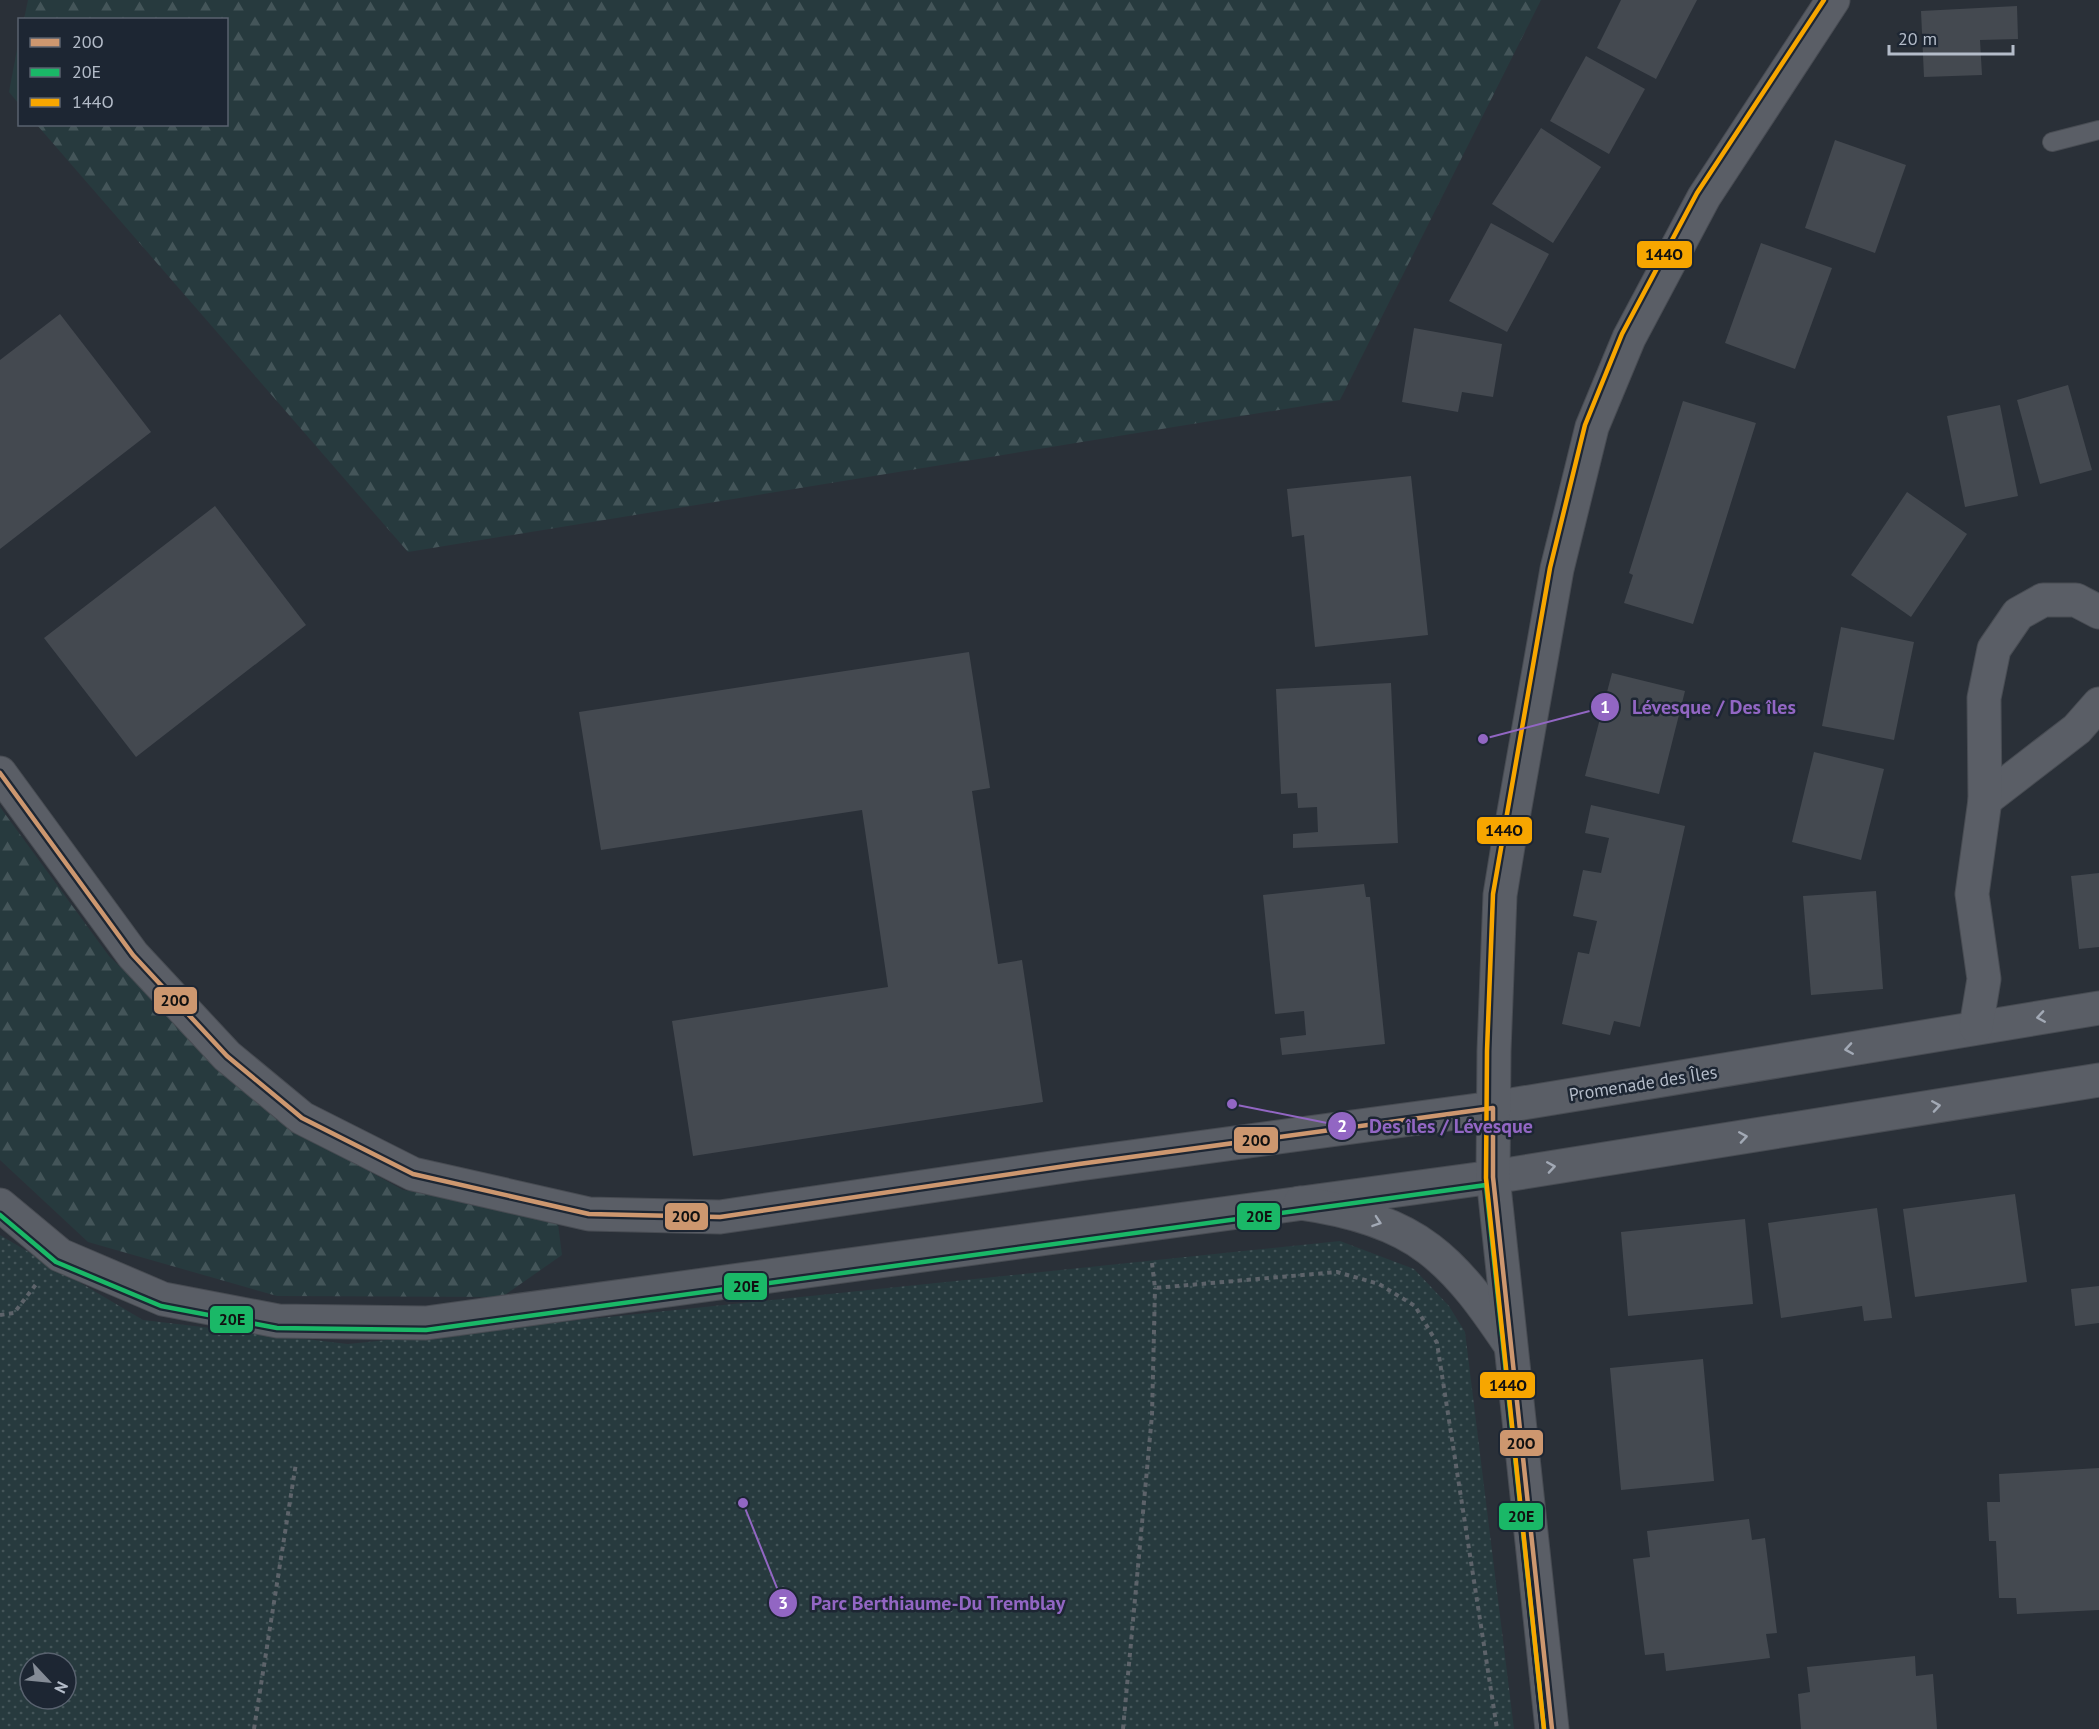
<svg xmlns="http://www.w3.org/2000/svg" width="2099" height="1729" font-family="'PT Sans',sans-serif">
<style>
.forest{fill:url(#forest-firs)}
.park{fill:url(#park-dots);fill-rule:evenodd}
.building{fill:#444950}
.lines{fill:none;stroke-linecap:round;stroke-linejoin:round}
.service-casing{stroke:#484c53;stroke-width:20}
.minor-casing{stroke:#484c53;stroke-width:35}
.tertiary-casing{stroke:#484c53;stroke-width:35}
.path{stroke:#5d636a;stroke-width:4;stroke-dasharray:4.5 4.5;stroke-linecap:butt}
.service{stroke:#5a5e66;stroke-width:18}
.minor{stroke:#5a5e66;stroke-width:33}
.tertiary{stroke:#5a5e66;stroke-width:33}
.bus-1-casing{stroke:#1d2633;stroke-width:9}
.bus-2-casing{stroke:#1d2633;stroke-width:9}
.bus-3-casing{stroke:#1d2633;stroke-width:9}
.bus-1{stroke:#cd976f;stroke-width:4.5}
.bus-2{stroke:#1ab867;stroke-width:4.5}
.bus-3{stroke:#f7a600;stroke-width:4.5}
.oneway{stroke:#a2a9b5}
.labels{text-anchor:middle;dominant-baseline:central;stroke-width:5;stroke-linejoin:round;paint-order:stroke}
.street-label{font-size:18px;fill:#b4bcc9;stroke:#1d2633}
.leader{fill:none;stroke:#9266c3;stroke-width:2}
.callout-dot{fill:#9266c3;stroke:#1d2633;stroke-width:2}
.mark-label{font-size:18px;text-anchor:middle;font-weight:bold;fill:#fff}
.callout-label{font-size:20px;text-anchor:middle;font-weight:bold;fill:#9266c3;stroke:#1d2633;stroke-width:5;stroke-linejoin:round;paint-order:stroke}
.line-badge{stroke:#1d2633;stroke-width:2}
.pale-badge-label{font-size:16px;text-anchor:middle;font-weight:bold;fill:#111}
</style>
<defs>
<pattern id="forest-firs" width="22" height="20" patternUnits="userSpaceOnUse" patternTransform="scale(1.5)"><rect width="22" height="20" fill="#273a3e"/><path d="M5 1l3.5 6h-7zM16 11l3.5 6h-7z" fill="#445559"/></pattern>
<pattern id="park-dots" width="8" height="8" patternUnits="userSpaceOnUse" patternTransform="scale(1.5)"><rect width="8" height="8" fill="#273a3e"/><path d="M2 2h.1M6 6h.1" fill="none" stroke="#445559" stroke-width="1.8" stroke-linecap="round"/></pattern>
</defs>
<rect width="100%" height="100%" fill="#2a3038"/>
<!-- forest -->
<g class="forest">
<path d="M28,0H1541L1340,400L408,552L37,125L226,124V20L24,19Z"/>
<path d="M19,39L20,104H19L9,92Z"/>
<path d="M0,807L109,956L280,1122L403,1190L512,1205L558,1224L562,1255L502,1297L277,1296L88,1242L0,1160Z"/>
</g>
<!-- park -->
<path class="park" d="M0,1235L143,1320L348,1344L1340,1241L1414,1269L1449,1306L1465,1332L1514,1729H0ZM30,1663H66V1699H30Z"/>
<!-- building -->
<g class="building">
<path d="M1621,0H1697L1656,79L1597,48Z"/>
<path d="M2017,6L2018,39L1980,40L1982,75L1924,77L1921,11Z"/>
<path d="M1586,56L1645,89L1609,154L1550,121Z"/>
<path d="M1541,128L1601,167L1553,243L1492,204Z"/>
<path d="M1835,140L1906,165L1875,253L1805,228Z"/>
<path d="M1491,223L1549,254L1507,332L1449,301Z"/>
<path d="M1761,243L1832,268L1795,369L1725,343Z"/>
<path d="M60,314L151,432L0,549V360Z"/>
<path d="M1414,328L1502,344L1493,397L1462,392L1458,412L1402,402Z"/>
<path d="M2068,385L2092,470L2040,484L2017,400Z"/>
<path d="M1683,401L1756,423L1693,624L1624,603L1633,575L1629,573Z"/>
<path d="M2000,405L2018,496L1965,507L1947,416Z"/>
<path d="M1411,476L1428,635L1315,647L1304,535L1292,537L1287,489Z"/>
<path d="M1907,492L1967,534L1911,617L1851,575Z"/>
<path d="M215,506L306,625L136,757L44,638Z"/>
<path d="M1841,627L1914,642L1894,740L1822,726Z"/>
<path d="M969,652L990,788L972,791L998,964L1022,960L1043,1102L693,1156L672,1021L888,987L862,810L601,850L579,712Z"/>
<path d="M1612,673L1685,691L1659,794L1585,776Z"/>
<path d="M1391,683L1398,843L1293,848V834L1318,832L1317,807L1298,808L1297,793L1281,794L1276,689Z"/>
<path d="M1814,752L1884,769L1861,860L1792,842Z"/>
<path d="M1591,805L1685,826L1640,1027L1614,1021L1610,1035L1562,1024L1578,952L1589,954L1597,921L1573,916L1583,870L1601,873L1609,838L1585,833Z"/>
<path d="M2099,873V947L2079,949L2071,876Z"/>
<path d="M1364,884L1366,897H1370L1385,1044L1282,1055L1280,1038L1306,1035L1304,1011L1275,1014L1263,895Z"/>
<path d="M1876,891L1883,989L1811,995L1803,896Z"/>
<path d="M2015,1194L2027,1282L1915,1297L1903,1209Z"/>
<path d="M1877,1208L1892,1318L1864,1321L1862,1306L1781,1318L1768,1223Z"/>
<path d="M1745,1219L1753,1304L1628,1316L1621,1232Z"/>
<path d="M2099,1286V1323L2075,1326L2071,1289Z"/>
<path d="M1703,1359L1714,1481L1621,1490L1610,1368Z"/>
<path d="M2099,1468V1610L2017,1614L2016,1598H1999L1996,1541H1989L1987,1502H2000L1999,1474Z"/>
<path d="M1749,1519L1752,1540L1765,1538L1777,1633L1766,1634L1770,1658L1666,1671L1664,1653L1645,1655L1633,1559L1650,1557L1647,1531Z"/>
<path d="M1915,1656L1916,1676L1933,1674L1937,1729H1801L1798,1694L1810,1692L1807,1667Z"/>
</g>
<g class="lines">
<!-- service casing -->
<g class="service-casing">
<path id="service" d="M2052,142L2099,130"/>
</g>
<!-- minor casing -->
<g class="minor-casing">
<g id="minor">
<path d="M0,773L133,955L227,1056L302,1118L413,1174L589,1214L720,1217L1079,1164L1493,1108L2099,1008"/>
<path d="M1985,800L2077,729L2099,704"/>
<path d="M1976,1027L1984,979L1972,894L1985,800L1984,698L1994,649L2018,614L2043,600H2076L2099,612"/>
<path d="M0,1205L60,1255L163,1299L278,1321L426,1323L1493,1177L2099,1080"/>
</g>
</g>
<!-- tertiary casing -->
<g class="tertiary-casing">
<g id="tertiary">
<path d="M1300,1203C1343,1209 1393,1221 1429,1249C1462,1274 1486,1309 1509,1343"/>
<path d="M1552,1729L1493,1177L1494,1051L1500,895L1508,846L1557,569L1592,427L1629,338L1704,197L1833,0"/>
</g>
</g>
<!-- path -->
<g class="path">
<path d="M1152,1263L1155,1288L1337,1272L1379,1284L1415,1306L1437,1343L1497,1729"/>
<path d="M0,1315L14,1313L37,1283"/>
<path d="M254,1729L296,1463"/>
<path d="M1123,1729L1152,1415L1155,1288"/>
</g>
<!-- service -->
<use href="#service" class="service"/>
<!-- minor -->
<use href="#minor" class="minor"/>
<!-- tertiary -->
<use href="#tertiary" class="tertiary"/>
<!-- bus-1 casing -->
<g class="bus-1-casing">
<path id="bus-1" d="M0,773L133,955L227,1056L302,1118L413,1174L589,1214L720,1217L1079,1164L1493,1108V1177L1552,1729"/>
</g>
<!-- bus-2 casing -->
<g class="bus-2-casing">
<path id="bus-2" d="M0,1215L56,1262L161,1306L277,1328L426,1330L1486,1185L1544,1729"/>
</g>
<!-- bus-3 casing -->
<g class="bus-3-casing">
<path id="bus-3" d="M1544,1729L1486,1178L1487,1051L1493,894L1550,568L1585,425L1622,334L1697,193L1824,0"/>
</g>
<!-- bus-1 -->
<use href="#bus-1" class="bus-1"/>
<!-- bus-2 -->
<use href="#bus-2" class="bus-2"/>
<!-- bus-3 -->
<use href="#bus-3" class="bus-3"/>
</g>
<!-- one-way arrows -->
<defs><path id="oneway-chevron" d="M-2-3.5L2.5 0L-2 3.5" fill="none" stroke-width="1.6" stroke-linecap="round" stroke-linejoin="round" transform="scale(1.5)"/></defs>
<g class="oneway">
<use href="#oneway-chevron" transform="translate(2041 1017) rotate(171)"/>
<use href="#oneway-chevron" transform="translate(1849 1049) rotate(171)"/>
<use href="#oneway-chevron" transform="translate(1936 1106) rotate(-9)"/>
<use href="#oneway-chevron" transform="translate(1743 1137) rotate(-9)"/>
<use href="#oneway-chevron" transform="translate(1551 1167) rotate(-9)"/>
<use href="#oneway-chevron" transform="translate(1377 1222) rotate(19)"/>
</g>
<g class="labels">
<!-- street labels -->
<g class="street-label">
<text transform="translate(1643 1083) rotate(-9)">Promenade des Îles</text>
</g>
</g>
<!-- callouts -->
<path class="leader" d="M1483 739L1605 707M1232 1104L1342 1126M743 1503L783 1603"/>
<g class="callout-dot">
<circle cx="1483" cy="739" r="6"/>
<circle cx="1232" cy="1104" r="6"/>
<circle cx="743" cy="1503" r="6"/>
<circle cx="1605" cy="707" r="15"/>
<circle cx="1342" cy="1126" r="15"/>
<circle cx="783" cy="1603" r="15"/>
</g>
<g class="mark-label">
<text x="1605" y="713">1</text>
<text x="1342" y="1132">2</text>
<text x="783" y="1609">3</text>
</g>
<g class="callout-label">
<text x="1714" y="714">Lévesque / Des îles</text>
<text x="1451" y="1133">Des îles / Lévesque</text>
<text x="938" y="1610">Parc Berthiaume-Du Tremblay</text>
</g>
<g class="line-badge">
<rect x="1636" y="240" width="57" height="29" rx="6" fill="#f7a600"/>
<rect x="1476" y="816" width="57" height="29" rx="6" fill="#f7a600"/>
<rect x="153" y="986" width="45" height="29" rx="6" fill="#cd976f"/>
<rect x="1233" y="1126" width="46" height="28" rx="6" fill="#cd976f"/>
<rect x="1236" y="1202" width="45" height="29" rx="6" fill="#1ab867"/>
<rect x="664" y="1202" width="45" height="29" rx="6" fill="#cd976f"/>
<rect x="723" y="1272" width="45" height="29" rx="6" fill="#1ab867"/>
<rect x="209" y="1305" width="45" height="29" rx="6" fill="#1ab867"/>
<rect x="1479" y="1371" width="57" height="28" rx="6" fill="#f7a600"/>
<rect x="1499" y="1429" width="45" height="28" rx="6" fill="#cd976f"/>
<rect x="1498" y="1502" width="46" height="29" rx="6" fill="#1ab867"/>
</g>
<g class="pale-badge-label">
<text x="1664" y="260">144O</text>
<text x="1504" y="836">144O</text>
<text x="175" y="1006">20O</text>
<text x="1256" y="1146">20O</text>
<text x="1259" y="1222">20E</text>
<text x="686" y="1222">20O</text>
<text x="746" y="1292">20E</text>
<text x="232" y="1325">20E</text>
<text x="1508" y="1391">144O</text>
<text x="1521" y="1449">20O</text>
<text x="1521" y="1522">20E</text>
</g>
<!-- legend -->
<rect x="18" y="18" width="210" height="108" fill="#1d2633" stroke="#59626f" stroke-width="1.5"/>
<rect x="30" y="38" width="30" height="9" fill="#cd976f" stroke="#59626f" stroke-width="1.5"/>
<text x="72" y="48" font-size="18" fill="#b4bcc9">20O</text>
<rect x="30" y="68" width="30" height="9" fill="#1ab867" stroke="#59626f" stroke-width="1.5"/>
<text x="72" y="78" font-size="18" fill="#b4bcc9">20E</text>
<rect x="30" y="98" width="30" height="9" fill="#f7a600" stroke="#59626f" stroke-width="1.5"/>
<text x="72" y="108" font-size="18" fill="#b4bcc9">144O</text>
<!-- north arrow -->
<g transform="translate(48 1681) rotate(116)"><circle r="28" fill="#1d2633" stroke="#59626f" stroke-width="1.5"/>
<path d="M0-4.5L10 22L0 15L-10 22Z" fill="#848b96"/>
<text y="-9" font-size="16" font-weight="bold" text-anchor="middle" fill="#b4bcc9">N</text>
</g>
<!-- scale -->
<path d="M1889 45v9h124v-9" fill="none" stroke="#b4bcc9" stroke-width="3"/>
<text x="1898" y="45" font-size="18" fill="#b4bcc9" stroke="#1d2633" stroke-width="4.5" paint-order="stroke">20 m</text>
</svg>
